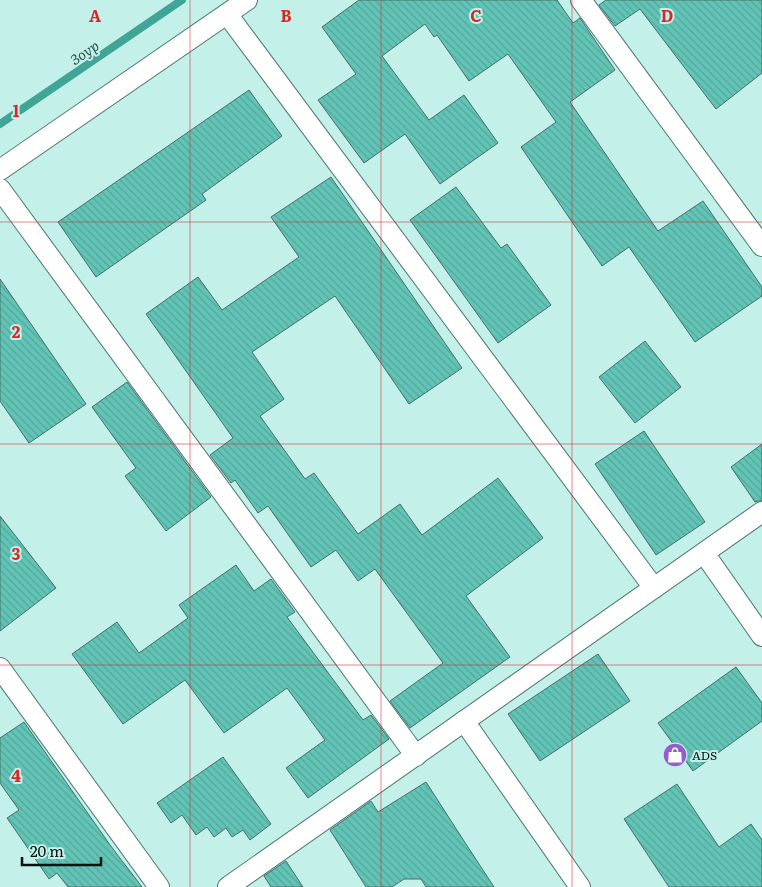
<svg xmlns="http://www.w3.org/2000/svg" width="762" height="887" font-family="Literata,serif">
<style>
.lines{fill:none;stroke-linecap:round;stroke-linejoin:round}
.stream{stroke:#40a597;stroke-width:8}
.building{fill:url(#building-back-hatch);stroke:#457069}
.street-casing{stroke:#4a756e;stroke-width:22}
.street{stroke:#fff;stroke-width:20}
.grid{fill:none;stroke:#d62828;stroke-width:1;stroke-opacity:0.55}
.labels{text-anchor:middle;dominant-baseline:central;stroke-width:4;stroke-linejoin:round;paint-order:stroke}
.poi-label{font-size:12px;fill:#02120f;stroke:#c3f1e9;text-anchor:start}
.water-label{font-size:14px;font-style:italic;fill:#28544d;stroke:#c3f1e9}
.grid-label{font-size:16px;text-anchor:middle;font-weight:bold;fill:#d62828;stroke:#c3f1e9;stroke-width:4;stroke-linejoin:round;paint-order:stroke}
</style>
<defs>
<pattern id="building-back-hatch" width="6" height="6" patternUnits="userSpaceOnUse" patternTransform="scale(1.25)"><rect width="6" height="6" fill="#62c4b6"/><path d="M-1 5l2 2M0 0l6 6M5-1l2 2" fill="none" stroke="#53a79b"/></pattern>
</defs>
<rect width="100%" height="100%" fill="#c3f1e9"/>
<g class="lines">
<!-- stream -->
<path class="stream" d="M0,124L182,0"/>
</g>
<!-- building -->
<g class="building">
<path d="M359,0H557L573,23L580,18L615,70L570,102L658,231L703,201L762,287V296L695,342L629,247L602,266L521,147L556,122L508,54L469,81L437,35L434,37L425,24L382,56L429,120L464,95L498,143L440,184L405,134L364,163L318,100L356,74L322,27Z"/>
<path d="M606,0H762V73L716,109L640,9L615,26L599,5Z"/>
<path d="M249,90L282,136L202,194L206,200L96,277L58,222Z"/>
<path d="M331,177L462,368L409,404L335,296L252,352L284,399L260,416L305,479L314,473L358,534L400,504L422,535L498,478L543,538L466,596L510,657L410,728L390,701L443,663L375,569L358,581L336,550L311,567L268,506L258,513L235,480L231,483L210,455L233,438L146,314L198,277L222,310L299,257L271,217Z"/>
<path d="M456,187L501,248L507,244L551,305L498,343L410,220Z"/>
<path d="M0,279L86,404L29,443L0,401Z"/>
<path d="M645,341L681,387L635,423L599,377Z"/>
<path d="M127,382L211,497L166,531L125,476L136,468L92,407Z"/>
<path d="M644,431L705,522L656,555L595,464Z"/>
<path d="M762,444V500L755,502L731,467Z"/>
<path d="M0,516L56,588L0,631Z"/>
<path d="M236,565L254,591L271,579L295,612L287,617L363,720L371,715L389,739L308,798L286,768L325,740L287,688L224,733L185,680L123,724L72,654L117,622L139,653L188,618L179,605Z"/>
<path d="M598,654L630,701L540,761L508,714Z"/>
<path d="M736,667L762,703V721L693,771L658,723Z"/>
<path d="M24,722L110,845L142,887H68L57,873L49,879L7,818L19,810L0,783V738Z"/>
<path d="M223,757L271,824L250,840L243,830L232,837L226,828L214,837L207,827L196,835L182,815L171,823L157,803Z"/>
<path d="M426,782L464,841L494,887H426L421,879H404L392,887H366L330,830L371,801L378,812Z"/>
<path d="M677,784L719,847L751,824L762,840V887H669L624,819Z"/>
<path d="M286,861L303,887H271L264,876Z"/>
</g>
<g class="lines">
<!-- street casing -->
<g class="street-casing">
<g id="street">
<path d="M581,0L762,246"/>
<path d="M227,14L654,588"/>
<path d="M0,170L247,0"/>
<path d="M0,189L416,756"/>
<path d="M704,553L762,636"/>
<path d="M0,668L159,887"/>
<path d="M464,721L580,887"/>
<path d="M228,887L762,512"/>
</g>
</g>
<!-- street -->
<use href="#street" class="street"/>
</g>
<!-- grid -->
<path class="grid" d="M190,0V887M381,0V887M572,0V887M0,222H762M0,444H762M0,665H762"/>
<!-- icons -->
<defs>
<g id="shop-disc" transform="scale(1.25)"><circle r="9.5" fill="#965ad1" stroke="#c3f1e9"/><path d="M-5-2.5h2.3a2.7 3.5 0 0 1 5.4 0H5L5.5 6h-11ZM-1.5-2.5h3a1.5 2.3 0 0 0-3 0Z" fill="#fff"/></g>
</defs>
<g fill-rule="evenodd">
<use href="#shop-disc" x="675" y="755"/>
</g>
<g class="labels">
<!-- poi labels -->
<g class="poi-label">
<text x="692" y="755">ADS</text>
</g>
<!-- water labels -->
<g class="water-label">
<text transform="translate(84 52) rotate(-34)">Зоур</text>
</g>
</g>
<g class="grid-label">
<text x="95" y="22">A</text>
<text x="286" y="22">B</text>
<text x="476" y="22">C</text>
<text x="667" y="22">D</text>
<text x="16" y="117">1</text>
<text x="16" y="338">2</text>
<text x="16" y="560">3</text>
<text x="16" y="782">4</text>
</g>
<!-- scale -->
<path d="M22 857v8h79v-8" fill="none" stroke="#02120f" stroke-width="2.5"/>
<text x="30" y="857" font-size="15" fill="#02120f" stroke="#c3f1e9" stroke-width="4" paint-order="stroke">20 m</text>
</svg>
